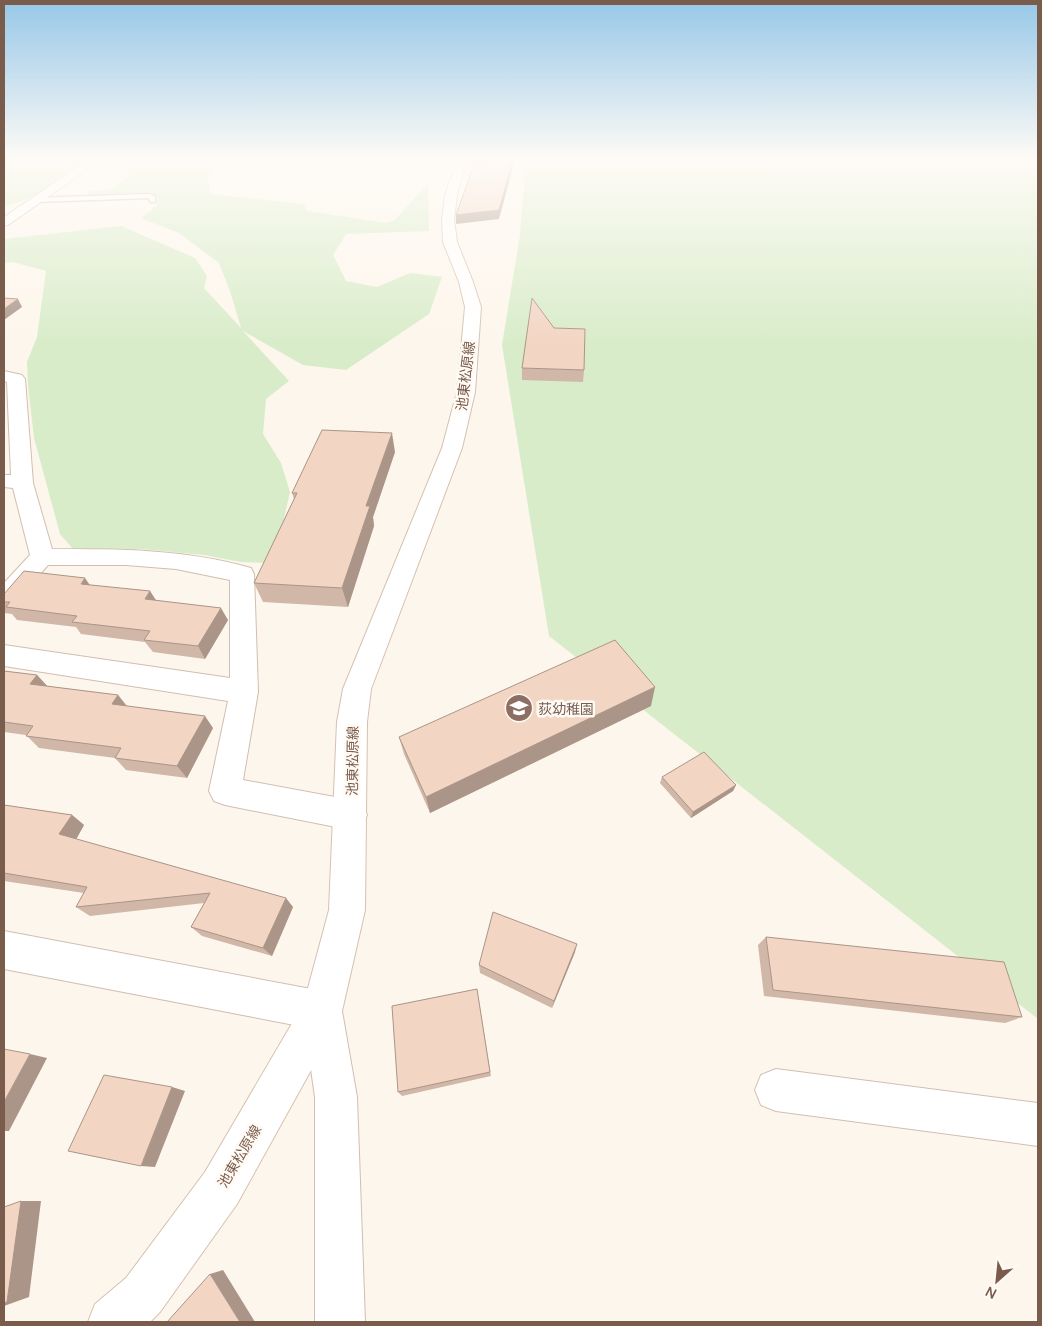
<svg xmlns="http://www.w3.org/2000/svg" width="1042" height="1326" font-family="Manrope,'Noto Sans JP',sans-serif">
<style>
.green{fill:#d8ecc9}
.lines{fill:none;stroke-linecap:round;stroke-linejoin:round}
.service-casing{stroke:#d1beb0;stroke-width:3}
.minor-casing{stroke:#d1beb0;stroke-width:2}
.secondary-casing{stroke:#d6c0b0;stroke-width:2}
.service{fill:#fff;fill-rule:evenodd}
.minor{fill:#fff;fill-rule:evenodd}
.secondary{fill:#fff;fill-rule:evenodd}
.wall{fill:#d1b7a8}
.shaded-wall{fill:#aa9588}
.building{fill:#f3d5c3;stroke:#aa9588}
.labels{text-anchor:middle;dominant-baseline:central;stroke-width:5;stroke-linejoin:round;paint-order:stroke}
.street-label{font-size:14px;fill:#7a5c4d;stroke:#fffaf3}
.education-label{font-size:14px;fill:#785e54;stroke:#fffaf3;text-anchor:start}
</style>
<rect width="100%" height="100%" fill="#fdf6ec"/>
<!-- green -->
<g class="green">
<path d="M4,160H87C60,177 37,201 4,206Z"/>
<path d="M142,160H221V169L208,177L210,194L304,204L307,211L386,223L395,220L428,183L429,231L346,234L333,255L346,281L377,287L410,273L442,277L429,314L346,370L303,365L243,331L289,381L266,399L263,434L281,463L290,492L274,563L241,562L204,555L141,549H73L60,534L34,438L28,386L27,362L37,337L46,271L13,262L4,263V239L121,226L195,258L207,276L204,288L241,328L230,291L219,263L179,233L141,218L157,206L158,196L124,193L85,199L88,191L113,189L130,174L128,169L136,162Z"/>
<path d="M526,160H1038V1019L549,636L502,345L520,235Z"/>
</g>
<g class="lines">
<!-- service casing -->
<g class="service-casing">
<path id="service" d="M148,194L155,196V202H151L148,198L37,202L34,200L37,198Z"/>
</g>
<!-- minor casing -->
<g class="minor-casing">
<g id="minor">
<path d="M88,160H101L8,225L4,226V217Z"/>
<path d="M4,371L22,375L25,379L33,483L52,549C119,549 186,549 251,568L254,574L258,692L243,780L351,800L363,804L367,815L363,826L351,830L225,805L214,801L209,791L228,701L4,666V645L230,678V580L176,569L126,565H48L13,605L4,608V583L30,555L13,488L4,487V475H11L7,382L4,381Z"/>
<path d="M4,931L322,991L336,997L342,1011L357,1097L365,1322H315V1097L305,1027L4,969Z"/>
<path d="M776,1069L1038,1103V1146L776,1111L761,1105L755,1090L761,1075Z"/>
</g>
</g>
<!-- secondary casing -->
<g class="secondary-casing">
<path id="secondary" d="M461,160H472L463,173L457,195L454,220L457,242L473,282L481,307L475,392L462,448L371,689L367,722L365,910L342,1011L336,1025L237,1204L160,1312L150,1322H88L95,1304L126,1278L205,1172L304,1003L329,910L337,722L343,689L442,448L457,392L465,307L459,282L443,242L442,220L445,195L453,173Z"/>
</g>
<!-- service -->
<use href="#service" class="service"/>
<!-- minor -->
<use href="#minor" class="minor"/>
<!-- secondary -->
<use href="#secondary" class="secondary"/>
</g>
<!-- wall -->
<g class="wall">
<path d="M522,368L584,370L583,382L522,380Z"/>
<path d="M395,452L373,517L374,526L348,607L263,602L254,583L294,499L292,493Z"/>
<path d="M90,585L150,591L156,600L228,620L205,659L153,652L145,642L81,634L76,627L17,620L12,614L4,613V594Z"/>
<path d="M4,671L37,675L47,686L118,695L127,706L213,728L187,778L126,770L115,758L39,748L26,735L4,732Z"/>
<path d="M651,706L430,813L404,754L399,737Z"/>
<path d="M662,777L736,785L733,791L691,818L660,783Z"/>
<path d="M4,805L72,815L84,825L76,839L293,907L272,956L202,936L191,927L204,903L90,916L76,907L84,893L4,881Z"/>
<path d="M766,937L1022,1017L1005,1023L764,996L758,945Z"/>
<path d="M575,952L552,1008L480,973L479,965Z"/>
<path d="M477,989L491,1076L402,1096L398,1092Z"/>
</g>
<!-- shaded-wall -->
<g class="shaded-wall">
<path d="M513,160V167L499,219L456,224V215Z"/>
<path d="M18,299L22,307L4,320V309Z"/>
<path d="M392,433L395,452L373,517L374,526L348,607L342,588L366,506Z"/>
<path d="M85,578L94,591L81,584Z"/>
<path d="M150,591L158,604L145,599Z"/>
<path d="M221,608L228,620L205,659L198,646Z"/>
<path d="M37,675L49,688L30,684Z"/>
<path d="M655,687L651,706L430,813L426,797Z"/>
<path d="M118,695L128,708L112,704Z"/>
<path d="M205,716L213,728L187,778L177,766Z"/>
<path d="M736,785L733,791L691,818L693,812Z"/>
<path d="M72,815L84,825L73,845L59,834Z"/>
<path d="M286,898L293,907L272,956L263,948Z"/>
<path d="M577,944L575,952L552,1008L554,1001Z"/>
<path d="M30,1054L47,1058L9,1131H4V1102Z"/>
<path d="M172,1087L185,1091L155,1167L141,1166Z"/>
<path d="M21,1201H41L29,1297L4,1306Z"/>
<path d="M223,1270L255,1322H240L210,1274Z"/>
</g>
<!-- building -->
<g class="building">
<path d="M497,160H513L499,210L456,215L475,162Z"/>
<path d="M4,298L18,299L4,309Z"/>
<path d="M532,298L554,328L585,329L584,370L522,368Z"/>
<path d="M322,430L392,433L366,506H370L342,588L254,583L297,493H292Z"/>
<path d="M24,571L85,578L81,584L150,591L145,599L221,608L198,646L144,640L150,631L72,622L77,616L6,607L10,602H4V594Z"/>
<path d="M615,640L655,687L426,797L399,737Z"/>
<path d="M4,671L37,675L30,684L118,695L112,704L205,716L177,766L115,758L121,748L26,736L33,726L4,722Z"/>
<path d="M704,752L736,785L693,812L662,777Z"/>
<path d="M4,805L72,815L59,834L286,898L263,948L191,927L210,893L76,907L87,887L4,873Z"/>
<path d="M493,912L577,944L554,1001L479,965Z"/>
<path d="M766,937L1004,962L1022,1017L773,990Z"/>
<path d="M477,989L490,1072L398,1092L392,1006Z"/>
<path d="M4,1049L30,1054L4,1102Z"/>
<path d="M104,1075L172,1087L141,1166L68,1151Z"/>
<path d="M21,1201L7,1302L4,1303V1207Z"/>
<path d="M210,1274L240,1322H167Z"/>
</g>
<!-- sky -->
<linearGradient id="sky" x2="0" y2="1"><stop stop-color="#97c7e8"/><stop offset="0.46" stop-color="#fefbf6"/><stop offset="1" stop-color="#fefbf6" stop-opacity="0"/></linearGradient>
<rect width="1042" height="346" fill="url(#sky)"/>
<!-- icons -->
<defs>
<g id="school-disc" transform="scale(1.4375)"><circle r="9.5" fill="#8d6e63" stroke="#fffaf3"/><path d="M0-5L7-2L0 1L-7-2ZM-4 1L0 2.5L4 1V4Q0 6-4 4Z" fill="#fff"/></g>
</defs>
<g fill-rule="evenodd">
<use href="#school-disc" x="519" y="708"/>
</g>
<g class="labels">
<!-- street labels -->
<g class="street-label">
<text transform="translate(465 376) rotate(-83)">池東松原線</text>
<text transform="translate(352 761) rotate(-89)">池東松原線</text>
<text transform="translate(239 1156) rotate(-59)">池東松原線</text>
</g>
<!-- education labels -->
<g class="education-label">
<text x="538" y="708">荻幼稚園</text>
</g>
</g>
<!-- border -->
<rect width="1042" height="1326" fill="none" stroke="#7a5c4d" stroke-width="10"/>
<!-- north arrow -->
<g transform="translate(997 1281) rotate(207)" stroke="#fffaf3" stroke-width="4" paint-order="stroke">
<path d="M0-4L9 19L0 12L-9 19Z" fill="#7a5c4d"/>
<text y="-8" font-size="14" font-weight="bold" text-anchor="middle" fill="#7a5c4d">N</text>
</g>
</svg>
